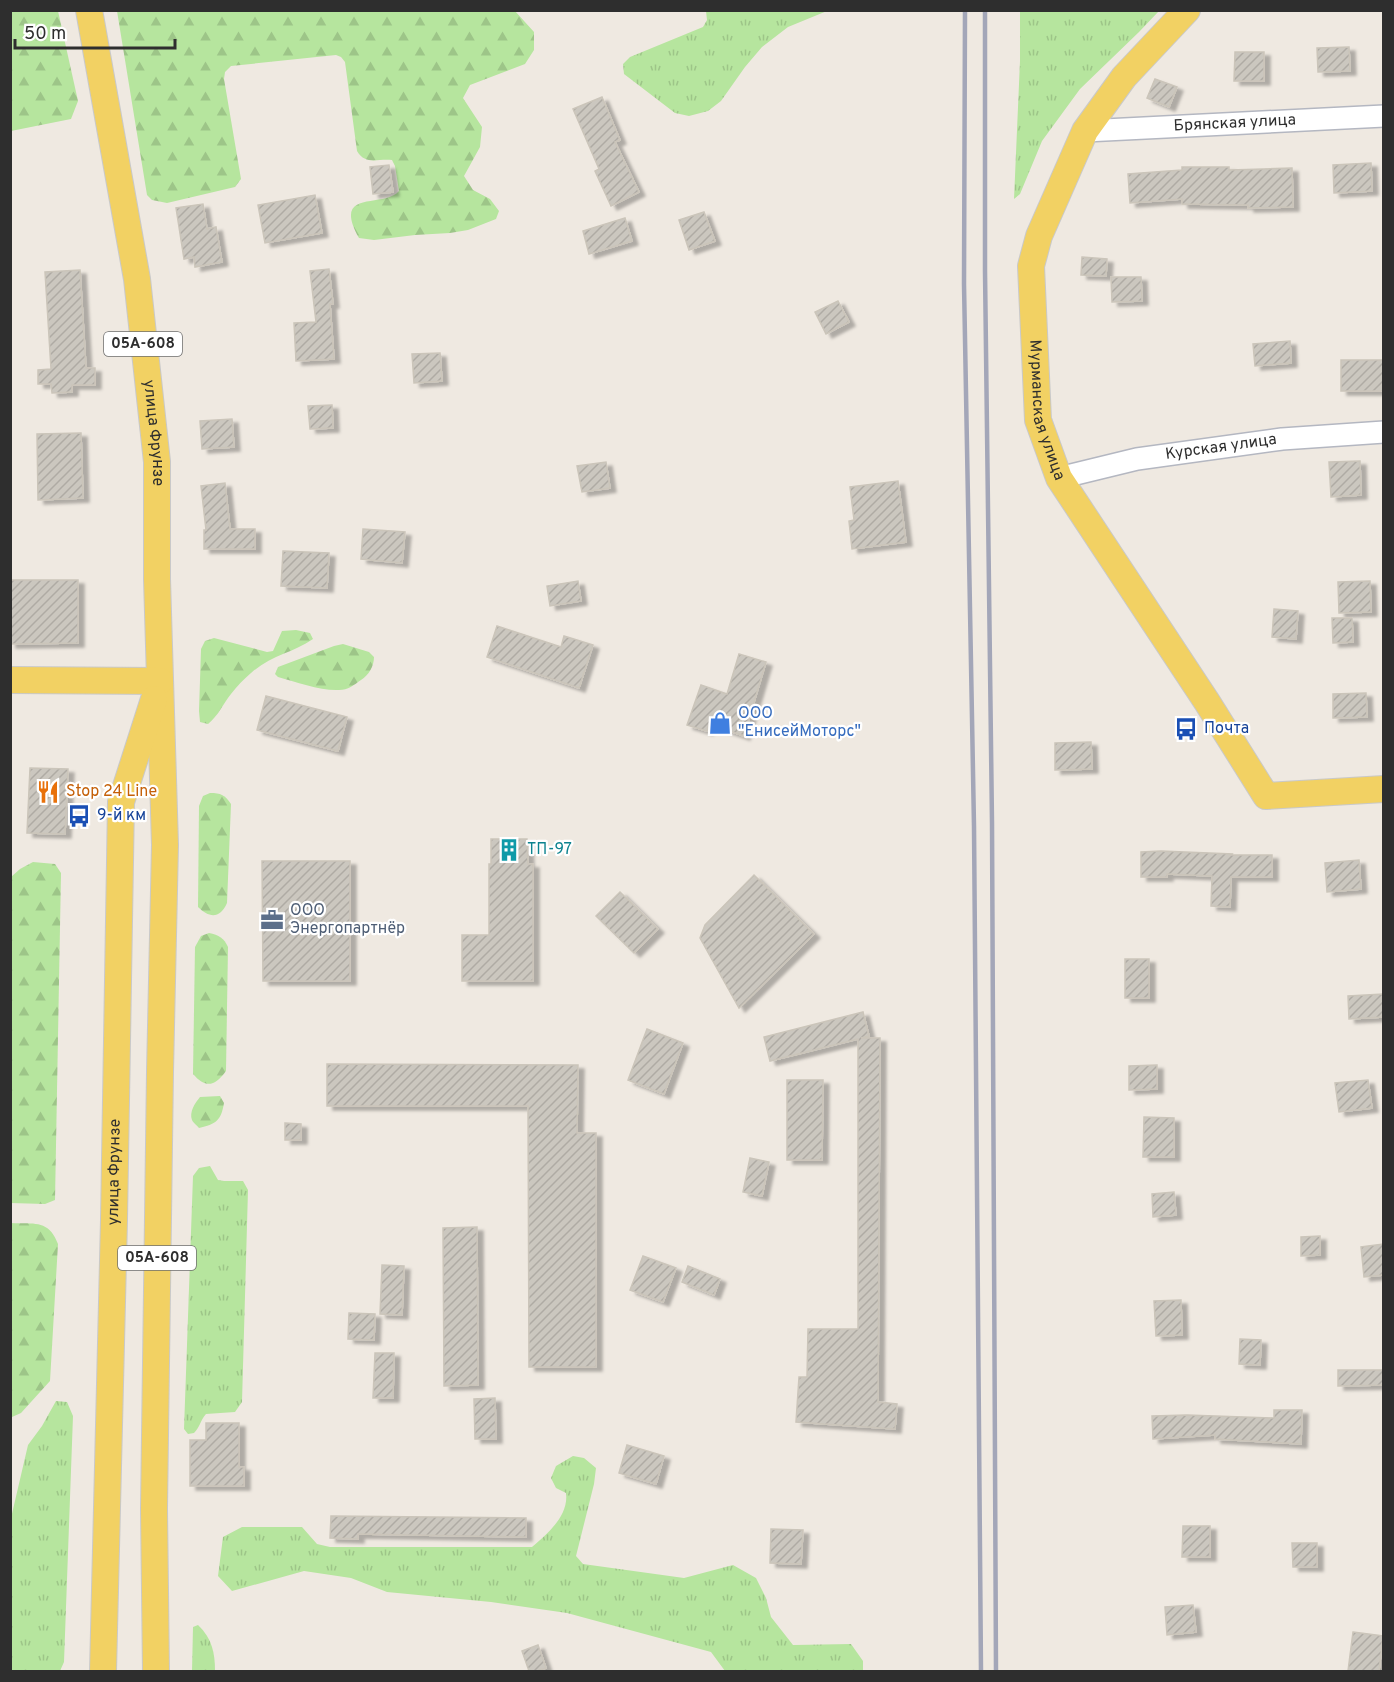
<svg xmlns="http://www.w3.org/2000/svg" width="1394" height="1682" font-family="Overpass,sans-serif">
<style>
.grass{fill:url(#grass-tufts)}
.forest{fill:url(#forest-firs)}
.building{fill:url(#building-hatch);stroke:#cbc5ba;stroke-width:1.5;filter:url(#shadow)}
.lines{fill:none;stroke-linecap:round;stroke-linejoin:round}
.minor-casing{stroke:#b4b7c1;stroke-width:24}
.major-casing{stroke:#c9c9c9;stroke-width:28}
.minor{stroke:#fff;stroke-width:21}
.major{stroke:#f2d163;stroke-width:26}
.rail{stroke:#a3a6b8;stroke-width:4.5}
.labels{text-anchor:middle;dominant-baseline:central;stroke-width:4.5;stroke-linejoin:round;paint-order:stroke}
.shield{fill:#fff;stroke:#6d6d6d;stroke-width:1.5}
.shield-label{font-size:15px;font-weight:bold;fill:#2e2e2e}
.street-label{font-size:16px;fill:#2e2e2e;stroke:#fff}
.shop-label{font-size:16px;fill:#366cbe;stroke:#fff;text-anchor:start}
.transit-label{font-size:16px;fill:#164399;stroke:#fff;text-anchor:start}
.food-label{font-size:16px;fill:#c56008;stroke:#fff;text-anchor:start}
.culture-label{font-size:16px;fill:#0d838f;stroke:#fff;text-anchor:start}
.service-label{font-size:16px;fill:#4e5e75;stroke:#fff;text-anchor:start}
</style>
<defs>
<pattern id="grass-tufts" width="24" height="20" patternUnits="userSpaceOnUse" patternTransform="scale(1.5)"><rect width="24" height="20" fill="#b6e59e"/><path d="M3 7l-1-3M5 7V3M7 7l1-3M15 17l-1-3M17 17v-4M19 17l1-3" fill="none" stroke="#9dc588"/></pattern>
<pattern id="forest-firs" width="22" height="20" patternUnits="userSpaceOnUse" patternTransform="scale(1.5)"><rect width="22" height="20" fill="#b6e59e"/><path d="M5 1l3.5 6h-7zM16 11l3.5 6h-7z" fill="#9dc588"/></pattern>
<pattern id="building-hatch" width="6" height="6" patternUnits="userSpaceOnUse" patternTransform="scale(1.5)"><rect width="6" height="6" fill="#cbc7bf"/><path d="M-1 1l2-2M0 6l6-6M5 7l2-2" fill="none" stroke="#afaba4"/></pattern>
<filter id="shadow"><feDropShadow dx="6" dy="4" stdDeviation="1.5" flood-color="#0004"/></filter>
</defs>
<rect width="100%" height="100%" fill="#efe9e1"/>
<!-- grass -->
<g class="grass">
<path d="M706,11V10L827,11L788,27L762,47L745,67L721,101L708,111L689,116L675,113L624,74L623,64L630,57L703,27L707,20Z"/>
<path d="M1020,11H1159L1139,32L1080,89L1042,141L1020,194L1014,199L1020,61Z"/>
<path d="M210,1166L218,1180L224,1181H243L248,1190L242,1402L235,1412L206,1414C200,1421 200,1427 194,1433L188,1434L184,1429L193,1176L199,1168Z"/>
<path d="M56,1401L67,1402L73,1416L64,1662L60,1671H11V1518L28,1445L42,1426Z"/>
<path d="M573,1456L584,1458L596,1468L594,1484L576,1556L583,1564L684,1578L733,1565L756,1578L766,1598L771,1617L793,1645L851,1644L863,1661V1671H725L711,1652L567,1613L491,1602L387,1592L351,1578L304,1571L232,1591L218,1576L223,1537L242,1527H302L317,1544L330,1547H532C547,1534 569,1516 566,1493L556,1488L551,1478L556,1466Z"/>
<path d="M198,1625C212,1638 215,1653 215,1671H192L193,1627Z"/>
</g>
<!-- forest -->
<g class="forest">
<path d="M11,10L58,11L78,101L71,119L11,131Z"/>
<path d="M117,11H515L534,32V50L525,64L470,85L463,98L482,127L480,147L464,176L473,190L490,199L499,211L496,219L468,230L450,233L415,235L374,240L359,238C331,188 384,209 399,191L395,166L392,160C378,158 366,166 357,151L345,62L341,57L336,55L231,66L225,72L224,79L241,179L235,187L167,203L152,200L147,195Z"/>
<path d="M296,630L310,633L313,639C293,653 271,655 251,673C244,679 237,686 231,694C223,704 218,716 208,724L200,722L199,711L201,649L205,641L214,638L267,652L273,651L282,631Z"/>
<path d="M343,644L369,652L374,657C374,666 369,675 361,680C354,685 348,690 339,690C321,691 296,682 278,677L275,674L278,667L334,646Z"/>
<path d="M210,793C221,793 225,795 231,804L227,903C220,919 209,918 198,907L199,806L203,796Z"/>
<path d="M33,862L55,864L61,873L55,1200L45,1204L10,1203L11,877L20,869Z"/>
<path d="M209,933C219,935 224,938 228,947L226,1071C215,1086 206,1089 193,1074L195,947L201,936Z"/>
<path d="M220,1096L224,1103C221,1121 216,1124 199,1128C197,1125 193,1123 192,1120C189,1112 195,1103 200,1097Z"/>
<path d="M10,1223C33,1224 49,1219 58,1244L50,1381L21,1413L12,1417H10Z"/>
</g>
<!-- building -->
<g class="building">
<path d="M1349,47L1350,71L1318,72L1317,48Z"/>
<path d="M1235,52H1264V81H1234Z"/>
<path d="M1155,79L1177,87L1169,107L1147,98Z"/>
<path d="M602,97L620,140L615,142L639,192L611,206L595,171L599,169L573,109Z"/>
<path d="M1371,163L1372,191L1334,193L1333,165Z"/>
<path d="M389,165L393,192L373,194L370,167Z"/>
<path d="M1182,167H1229V170L1292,168L1293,207L1248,208V205L1182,204V199L1130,203L1128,174L1182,170Z"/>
<path d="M315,195L322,233L265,243L258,205Z"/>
<path d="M203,204L207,229L216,227L222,262L195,267L194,257L184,259L176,208Z"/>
<path d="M704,212L715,241L689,250L679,220Z"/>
<path d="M625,218L632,241L589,254L583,231Z"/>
<path d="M1082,257L1107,259L1106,276L1081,275Z"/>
<path d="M329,269L333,304H330L334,359L296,361L294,323L316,322L310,271Z"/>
<path d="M80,270L86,368H95V385H72V392L52,393L51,384H38V370L51,369L45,272Z"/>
<path d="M1111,277H1141L1142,301L1112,302Z"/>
<path d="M838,301L849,322L826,334L815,312Z"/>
<path d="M1290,341L1291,363L1255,366L1253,344Z"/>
<path d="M440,353L442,381L414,383L412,354Z"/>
<rect x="1341" y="360" width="42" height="31"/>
<path d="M332,405L333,428L310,429L308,406Z"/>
<path d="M232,419L234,447L202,449L200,421Z"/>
<path d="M81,433L83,498L38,500L37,434Z"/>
<path d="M1360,461L1361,495L1331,497L1329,462Z"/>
<path d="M606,462L610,488L582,492L577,466Z"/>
<path d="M898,481L906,542L852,549L849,521L854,520L850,487Z"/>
<path d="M225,483L230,529H255V549H204V530H206L201,486Z"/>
<path d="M363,529L405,532L402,563L361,559Z"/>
<path d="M283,551L329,553L327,588L281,586Z"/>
<path d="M10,580H78V643L10,644Z"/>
<path d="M578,581L581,601L550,606L547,586Z"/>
<path d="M1370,581L1371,612L1339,613L1338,582Z"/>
<path d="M1274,609L1298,611L1296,639L1272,637Z"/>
<path d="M1332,618H1352L1353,642L1333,643Z"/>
<path d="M497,626L561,647L564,636L593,645L579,688L487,657Z"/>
<path d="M739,654L766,662L744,736L709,724L707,731L687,725L701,685L727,694Z"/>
<path d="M1366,693L1367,717L1333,718V694Z"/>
<path d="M266,696L347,717L338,751L257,730Z"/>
<path d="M1091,742L1092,769L1055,770V743Z"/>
<path d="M30,768L68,769L65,834L27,833Z"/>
<path d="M491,839H527L528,864H533V981H462V935H489V864H491Z"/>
<path d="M1161,851L1232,854L1231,855H1272V877H1231L1230,907L1211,906L1212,876L1167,874V877H1141V852Z"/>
<path d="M1359,860L1361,889L1327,892L1325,863Z"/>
<path d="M262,861H350V981H263Z"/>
<path d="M754,875L814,934L739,1008L700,938L705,925Z"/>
<path d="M620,892L658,929L634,953L596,916Z"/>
<rect x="1125" y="959" width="24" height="39"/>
<path d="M1383,994V1017L1349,1019L1348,996Z"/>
<path d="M863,1012L869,1036L861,1038H880L878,1402L897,1404L895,1429L796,1422L799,1377H807L808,1329H858V1039L770,1061L764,1037Z"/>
<path d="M647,1029L683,1043L664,1094L628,1080Z"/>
<path d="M327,1064L578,1065L577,1133H596V1367H529L528,1106H327Z"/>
<path d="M1157,1065V1089L1129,1090V1066Z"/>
<path d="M787,1080H823L822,1160H787Z"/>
<path d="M1368,1080L1372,1108L1339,1112L1335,1083Z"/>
<path d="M1144,1117L1174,1118V1157H1143Z"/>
<path d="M285,1123L301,1124V1140H285Z"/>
<path d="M750,1158L769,1162L762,1196L743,1192Z"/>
<path d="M1174,1192L1176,1215L1153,1217L1152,1194Z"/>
<path d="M477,1227L478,1385L444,1386L443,1228Z"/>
<path d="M1320,1236V1255L1301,1256V1237Z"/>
<path d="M1383,1244V1275L1364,1277L1361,1247Z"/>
<path d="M643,1256L676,1268L663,1302L630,1290Z"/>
<path d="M382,1265L404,1266L402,1315L380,1314Z"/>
<path d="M688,1266L720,1279L714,1295L682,1282Z"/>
<path d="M1181,1300L1182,1335L1156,1336L1154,1301Z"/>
<path d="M349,1313L375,1314L374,1340L348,1339Z"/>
<path d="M1240,1339L1261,1340L1260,1365L1239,1364Z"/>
<path d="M375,1353H394L393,1398H373Z"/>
<path d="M1338,1370H1383V1385L1338,1386Z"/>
<path d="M495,1398L496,1439H475L474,1399Z"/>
<path d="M1274,1410H1302L1301,1444L1215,1439V1435L1153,1439L1152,1416L1187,1415L1274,1418Z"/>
<path d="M206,1423H239V1467H244V1486H190V1440H206Z"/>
<path d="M627,1445L664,1456L656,1484L619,1473Z"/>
<path d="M331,1516L526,1518V1537L358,1534V1539L330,1538Z"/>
<path d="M1183,1526H1210V1557H1182Z"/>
<path d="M771,1529L803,1530L801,1564L770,1563Z"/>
<path d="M1292,1543H1317V1567H1293Z"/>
<path d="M1193,1605L1196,1632L1167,1635L1165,1607Z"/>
<path d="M1353,1632L1383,1636L1379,1671H1348Z"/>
<path d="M538,1645L546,1668L537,1671H529L522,1651Z"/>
</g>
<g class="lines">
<!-- minor casing -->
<g class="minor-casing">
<g id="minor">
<path id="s1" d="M1085,131L1384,116"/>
<path id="s2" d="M1059,478L1137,459L1282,439L1384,432"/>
</g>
</g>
<!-- major casing -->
<g class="major-casing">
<g id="major">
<path id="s3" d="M89,10L137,279L157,462V579L165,845L160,1072L154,1509L156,1672"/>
<path id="s4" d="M1187,10L1124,77L1085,131L1039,236L1031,266L1038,420L1059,478L1207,702L1266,796L1384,789"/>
<path d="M10,680L160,681"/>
<path id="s5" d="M103,1672L114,1220L121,802L154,699"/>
</g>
</g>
<!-- minor -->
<use href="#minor" class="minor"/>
<!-- major -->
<use href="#major" class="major"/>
<!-- rail -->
<g class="rail">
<path d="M965,10L964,284L974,826L981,1672"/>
<path d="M985,10V271L992,823L996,1672"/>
</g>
</g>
<!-- icons -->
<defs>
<g id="shop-bare" transform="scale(1.8)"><path d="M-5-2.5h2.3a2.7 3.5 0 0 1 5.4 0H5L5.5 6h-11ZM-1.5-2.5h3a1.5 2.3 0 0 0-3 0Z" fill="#3f7fe0" stroke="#fff" stroke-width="2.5" paint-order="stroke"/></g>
<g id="bus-bare" transform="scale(1.8)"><path d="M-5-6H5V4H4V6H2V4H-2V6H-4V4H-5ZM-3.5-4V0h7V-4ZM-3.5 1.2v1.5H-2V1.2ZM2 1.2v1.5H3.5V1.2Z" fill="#1a4fb4" stroke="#fff" stroke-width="2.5" paint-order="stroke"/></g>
<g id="restaurant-bare" transform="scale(1.8)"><path d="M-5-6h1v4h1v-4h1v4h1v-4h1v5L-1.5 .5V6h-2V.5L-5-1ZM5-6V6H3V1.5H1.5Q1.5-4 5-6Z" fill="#e8710a" stroke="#fff" stroke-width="2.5" paint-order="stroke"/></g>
<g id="building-bare" transform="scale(1.8)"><path d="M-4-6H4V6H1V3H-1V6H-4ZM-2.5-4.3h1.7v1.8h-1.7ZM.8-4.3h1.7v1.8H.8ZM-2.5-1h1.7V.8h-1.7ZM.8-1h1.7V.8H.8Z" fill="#0f9aa8" stroke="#fff" stroke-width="2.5" paint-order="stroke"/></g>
<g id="office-bare" transform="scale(1.8)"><path d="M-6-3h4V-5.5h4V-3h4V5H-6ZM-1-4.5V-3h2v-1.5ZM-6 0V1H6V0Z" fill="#5c6f8a" stroke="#fff" stroke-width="2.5" paint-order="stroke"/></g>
</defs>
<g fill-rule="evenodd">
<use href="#shop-bare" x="720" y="723"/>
<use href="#bus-bare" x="1186" y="729"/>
<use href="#restaurant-bare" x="48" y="792"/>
<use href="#bus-bare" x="79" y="816"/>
<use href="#building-bare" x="509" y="850"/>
<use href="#office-bare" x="272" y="920"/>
</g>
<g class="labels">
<!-- shield labels -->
<g class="shield">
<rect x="104" y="332" width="78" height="24" rx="4.5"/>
<rect x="118" y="1246" width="78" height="24" rx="4.5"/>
</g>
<g class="shield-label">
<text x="143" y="344">05А-608</text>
<text x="157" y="1258">05А-608</text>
</g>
<!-- street labels -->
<g class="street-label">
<text stroke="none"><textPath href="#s1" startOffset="150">Брянская улица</textPath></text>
<text stroke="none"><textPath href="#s4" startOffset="450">Мурманская улица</textPath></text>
<text stroke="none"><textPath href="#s3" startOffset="428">улица Фрунзе</textPath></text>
<text stroke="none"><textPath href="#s2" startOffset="165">Курская улица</textPath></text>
<text stroke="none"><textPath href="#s5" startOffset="500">улица Фрунзе</textPath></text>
</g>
<!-- shop labels -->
<g class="shop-label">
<text x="738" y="714">ООО<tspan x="738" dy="18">"ЕнисейМоторс"</tspan></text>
</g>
<!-- transit labels -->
<g class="transit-label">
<text x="1204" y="729">Почта</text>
<text x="97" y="816">9-й км</text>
</g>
<!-- food labels -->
<g class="food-label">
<text x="66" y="792">Stop 24 Line</text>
</g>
<!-- culture labels -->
<g class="culture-label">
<text x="527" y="850">ТП-97</text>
</g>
<!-- service labels -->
<g class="service-label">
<text x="290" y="911">ООО<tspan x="290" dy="18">Энергопартнёр</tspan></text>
</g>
</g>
<!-- border -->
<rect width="1394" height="1682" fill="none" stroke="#2e2e2e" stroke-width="24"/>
<!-- scale -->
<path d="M15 39v9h160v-9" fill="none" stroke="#2e2e2e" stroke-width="3"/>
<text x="24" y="39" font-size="18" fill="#2e2e2e" stroke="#ffffff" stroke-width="4.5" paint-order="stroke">50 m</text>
</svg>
